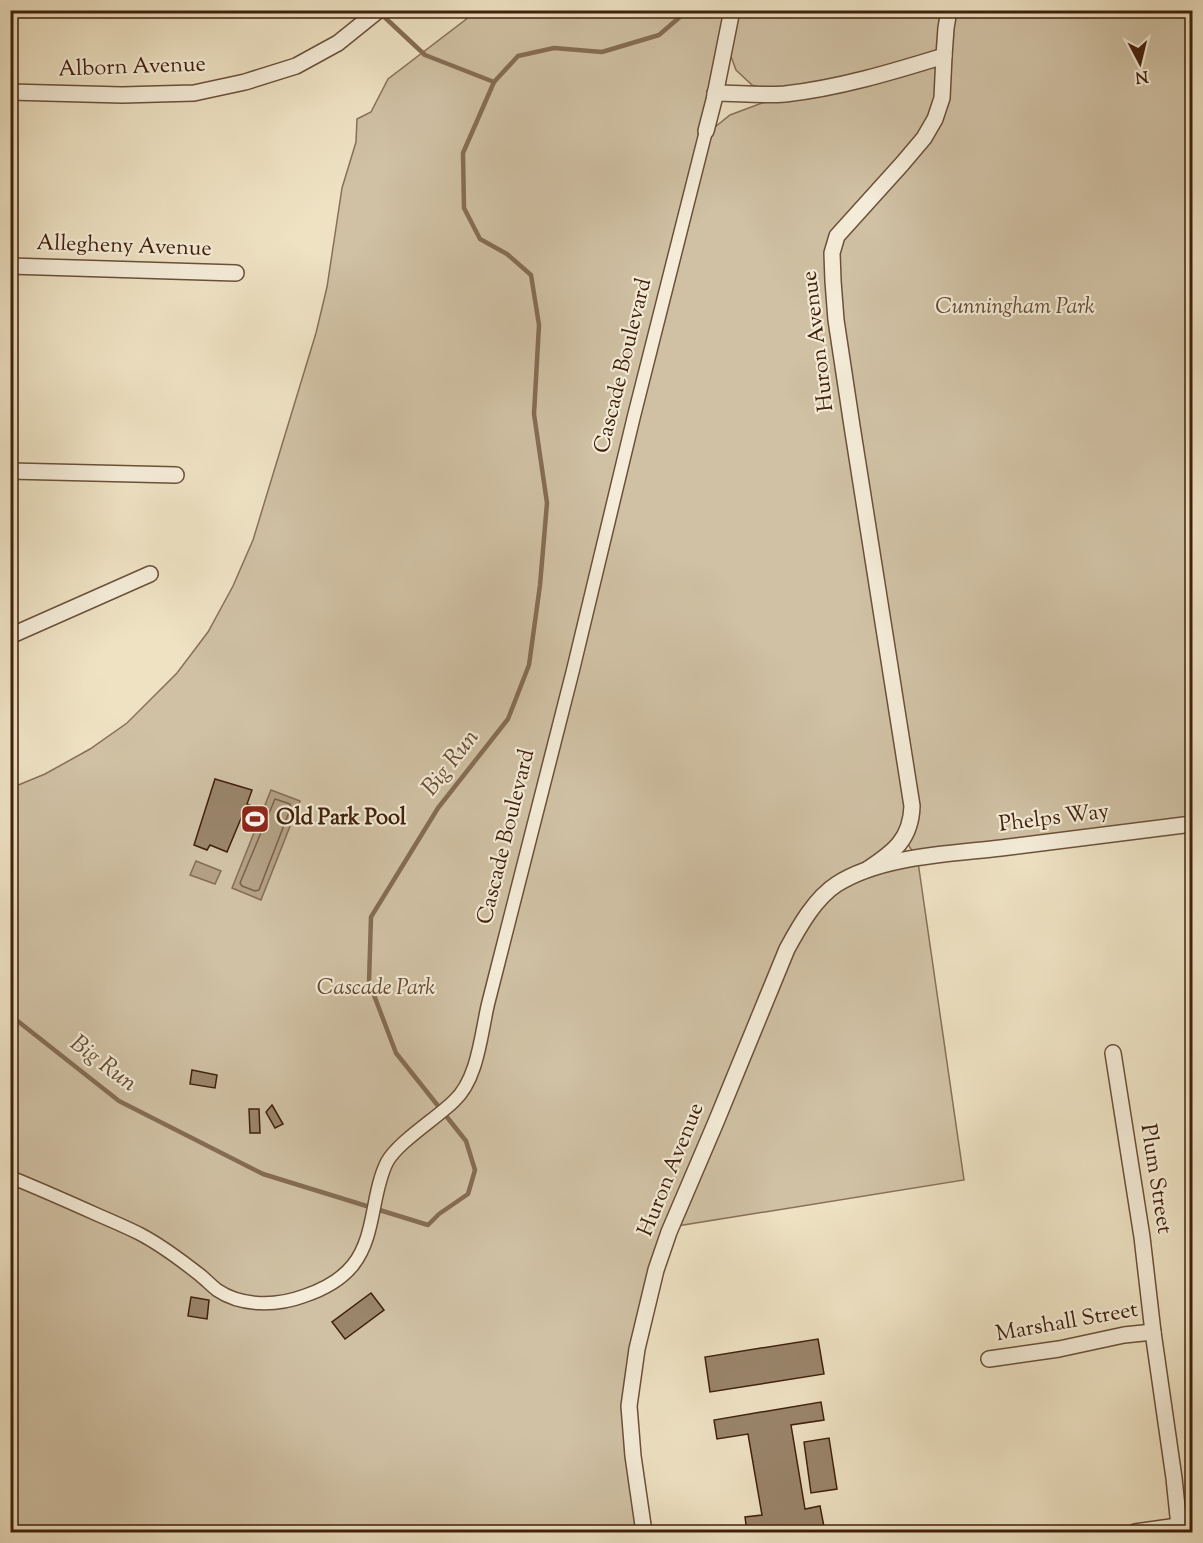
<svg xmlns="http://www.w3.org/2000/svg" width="1203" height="1543" font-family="'Sorts Mill Goudy',serif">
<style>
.green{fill:#d0c1a4;stroke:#887058;stroke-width:1.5;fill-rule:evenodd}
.water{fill:#b3a084;stroke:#856d54;stroke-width:1.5}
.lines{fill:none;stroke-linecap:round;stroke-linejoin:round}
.shore{stroke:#7a6048;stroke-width:1.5}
.stream{stroke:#856d54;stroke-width:4.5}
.building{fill:#9a856b;stroke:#40200b;stroke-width:1.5}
.pedestrian-casing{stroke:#6c5039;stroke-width:15}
.minor-casing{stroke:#6c5039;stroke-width:18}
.pedestrian{stroke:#f4ecd8;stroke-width:12}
.minor{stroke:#f4ecd8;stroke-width:15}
.labels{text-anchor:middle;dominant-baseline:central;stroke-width:4.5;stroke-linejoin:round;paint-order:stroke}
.street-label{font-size:22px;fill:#40200b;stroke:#f4ecd8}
.park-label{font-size:22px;font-style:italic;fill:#644831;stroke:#f4ecd8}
.poi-label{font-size:22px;font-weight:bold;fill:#40200b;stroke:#f4ecd8;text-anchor:start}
.water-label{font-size:24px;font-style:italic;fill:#684d35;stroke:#f4ecd8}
</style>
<rect width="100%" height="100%" fill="#eee2c3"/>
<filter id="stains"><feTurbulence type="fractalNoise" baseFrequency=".00333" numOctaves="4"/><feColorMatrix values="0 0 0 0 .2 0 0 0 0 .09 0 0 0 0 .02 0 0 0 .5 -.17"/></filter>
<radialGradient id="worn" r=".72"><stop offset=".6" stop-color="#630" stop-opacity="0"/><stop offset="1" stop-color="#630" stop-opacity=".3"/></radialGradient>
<!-- green -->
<path class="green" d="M477,11H1192V824L913,852L909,846L908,836L894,852L918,862L964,1180L671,1227L629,1406L644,1532H11V788L45,774L90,749L127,723L177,673L208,632L233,586L253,540L316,333L327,287L342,188L356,142L357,119L371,112L388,79ZM726,43L736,70L752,85L783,94L827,88L762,103L730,115L705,135Z"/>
<!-- water -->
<g class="water">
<path d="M271,790L300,801L261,900L232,888Z"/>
<path d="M196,861L221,871L215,884L190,875Z"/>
</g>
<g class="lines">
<!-- shore -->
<path class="shore" d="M275,799L290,804L291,807L259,890L255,891L242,886L240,883Z"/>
<!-- stream -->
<g class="stream">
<path d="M379,12L425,55L494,82"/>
<path d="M10,1015L119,1101L263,1174L428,1225L439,1214L468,1194L475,1170L466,1141L396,1053L369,982L371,917L438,808L508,719L529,665L540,585L547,503L534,414L539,325L531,275L507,254L480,239L464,208L463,153L494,82L518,56L554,48L602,52L659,35L688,10"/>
</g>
</g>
<!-- building -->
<g class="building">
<path d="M215,779L252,790L247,804L254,807L249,819L242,816L227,852L210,845L207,850L194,845Z"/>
<path d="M192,1070L217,1075L215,1088L190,1084Z"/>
<path d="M272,1105L283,1124L275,1128L266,1112Z"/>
<path d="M249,1109H259L260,1133H250Z"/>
<path d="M371,1293L384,1310L345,1339L332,1322Z"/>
<path d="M191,1297L209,1300L207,1319L188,1316Z"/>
<path d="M818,1339L824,1374L710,1392L705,1357Z"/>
<path d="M821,1402L824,1420L791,1425L805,1509L820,1506L825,1532H747L745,1517L762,1515L748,1434L717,1439L714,1420Z"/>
<path d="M829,1438L837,1489L811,1493L804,1442Z"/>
</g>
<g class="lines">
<!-- pedestrian casing -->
<g class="pedestrian-casing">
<path id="pedestrian" d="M10,1177C40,1189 69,1202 98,1215C112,1221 126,1227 140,1234C161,1245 181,1260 200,1275C205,1279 211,1285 217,1290C242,1307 277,1306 304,1296C322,1290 341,1280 353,1265C376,1236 371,1194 387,1162C398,1142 437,1118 454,1101C478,1079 481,1034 488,1004L573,670L634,416L706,131"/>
</g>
<!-- minor casing -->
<g class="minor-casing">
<g id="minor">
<path d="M944,56L946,28L949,10"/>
<path d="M10,92L122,95L194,93L245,82L296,66L338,43L379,10"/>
<path d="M715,93C738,93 762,96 785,94C839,88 892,72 944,56L942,98L935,119L924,138L902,164L837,236L832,253L833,281L836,320L852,426L912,806C911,839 894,852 868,869"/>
<path d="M706,131L714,100L732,10"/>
<path d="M10,266L236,273"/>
<path d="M10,471L176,475"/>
<path d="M10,636L150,574"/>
<path d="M1113,1053L1142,1237L1153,1332L1174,1478L1179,1526"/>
<path d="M989,1359L1059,1349L1124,1335L1153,1332"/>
<path d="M644,1532L633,1456L629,1406L637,1349L656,1270L669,1232L716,1122L787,949C799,927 815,898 837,884C881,856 949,854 1001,848C1065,840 1129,832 1192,824"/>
<path d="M1135,1532L1192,1524"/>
</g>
</g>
<!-- pedestrian -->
<use href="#pedestrian" class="pedestrian"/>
<!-- minor -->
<use href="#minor" class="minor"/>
</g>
<!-- icons -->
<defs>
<g id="stadium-square" transform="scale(1.5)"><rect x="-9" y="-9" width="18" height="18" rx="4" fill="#8f2418" stroke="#f4ecd8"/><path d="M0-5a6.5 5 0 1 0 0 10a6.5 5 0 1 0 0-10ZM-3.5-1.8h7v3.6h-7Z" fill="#fff"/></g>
</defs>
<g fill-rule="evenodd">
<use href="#stadium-square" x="255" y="819"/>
</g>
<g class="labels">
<!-- street labels -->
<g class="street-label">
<text transform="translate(132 68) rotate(-2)">Alborn Avenue</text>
<text transform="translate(124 247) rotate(2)">Allegheny Avenue</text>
<text transform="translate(819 341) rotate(-97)">Huron Avenue</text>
<text transform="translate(624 366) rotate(-76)">Cascade Boulevard</text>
<text transform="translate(1054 819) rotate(-7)">Phelps Way</text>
<text transform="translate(507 837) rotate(-76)">Cascade Boulevard</text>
<text transform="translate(672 1170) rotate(-68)">Huron Avenue</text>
<text transform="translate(1155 1179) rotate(81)">Plum Street</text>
<text transform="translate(1067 1323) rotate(-10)">Marshall Street</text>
</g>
<!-- park labels -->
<g class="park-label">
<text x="1015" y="308">Cunningham Park</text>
<text x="376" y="989">Cascade Park</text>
</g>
<!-- poi labels -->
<g class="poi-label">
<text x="276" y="819">Old Park Pool</text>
</g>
<!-- water labels -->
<g class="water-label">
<text transform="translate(451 763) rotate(-52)">Big Run</text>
<text transform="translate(103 1064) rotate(37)">Big Run</text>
</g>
</g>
<!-- margin -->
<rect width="1203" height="1543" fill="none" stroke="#eee2c3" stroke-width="36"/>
<rect x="12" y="12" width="1179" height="1519" fill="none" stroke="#40200b" stroke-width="3"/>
<rect x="18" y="18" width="1167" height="1507" fill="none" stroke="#40200b" stroke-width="1.5"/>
<!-- north arrow -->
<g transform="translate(1140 63) rotate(173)" stroke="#f4ecd8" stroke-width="4.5" paint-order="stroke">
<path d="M0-4.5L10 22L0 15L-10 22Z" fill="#40200b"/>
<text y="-9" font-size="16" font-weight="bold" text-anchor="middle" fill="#40200b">N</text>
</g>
<rect width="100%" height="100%" filter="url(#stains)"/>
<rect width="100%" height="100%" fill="url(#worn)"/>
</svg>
